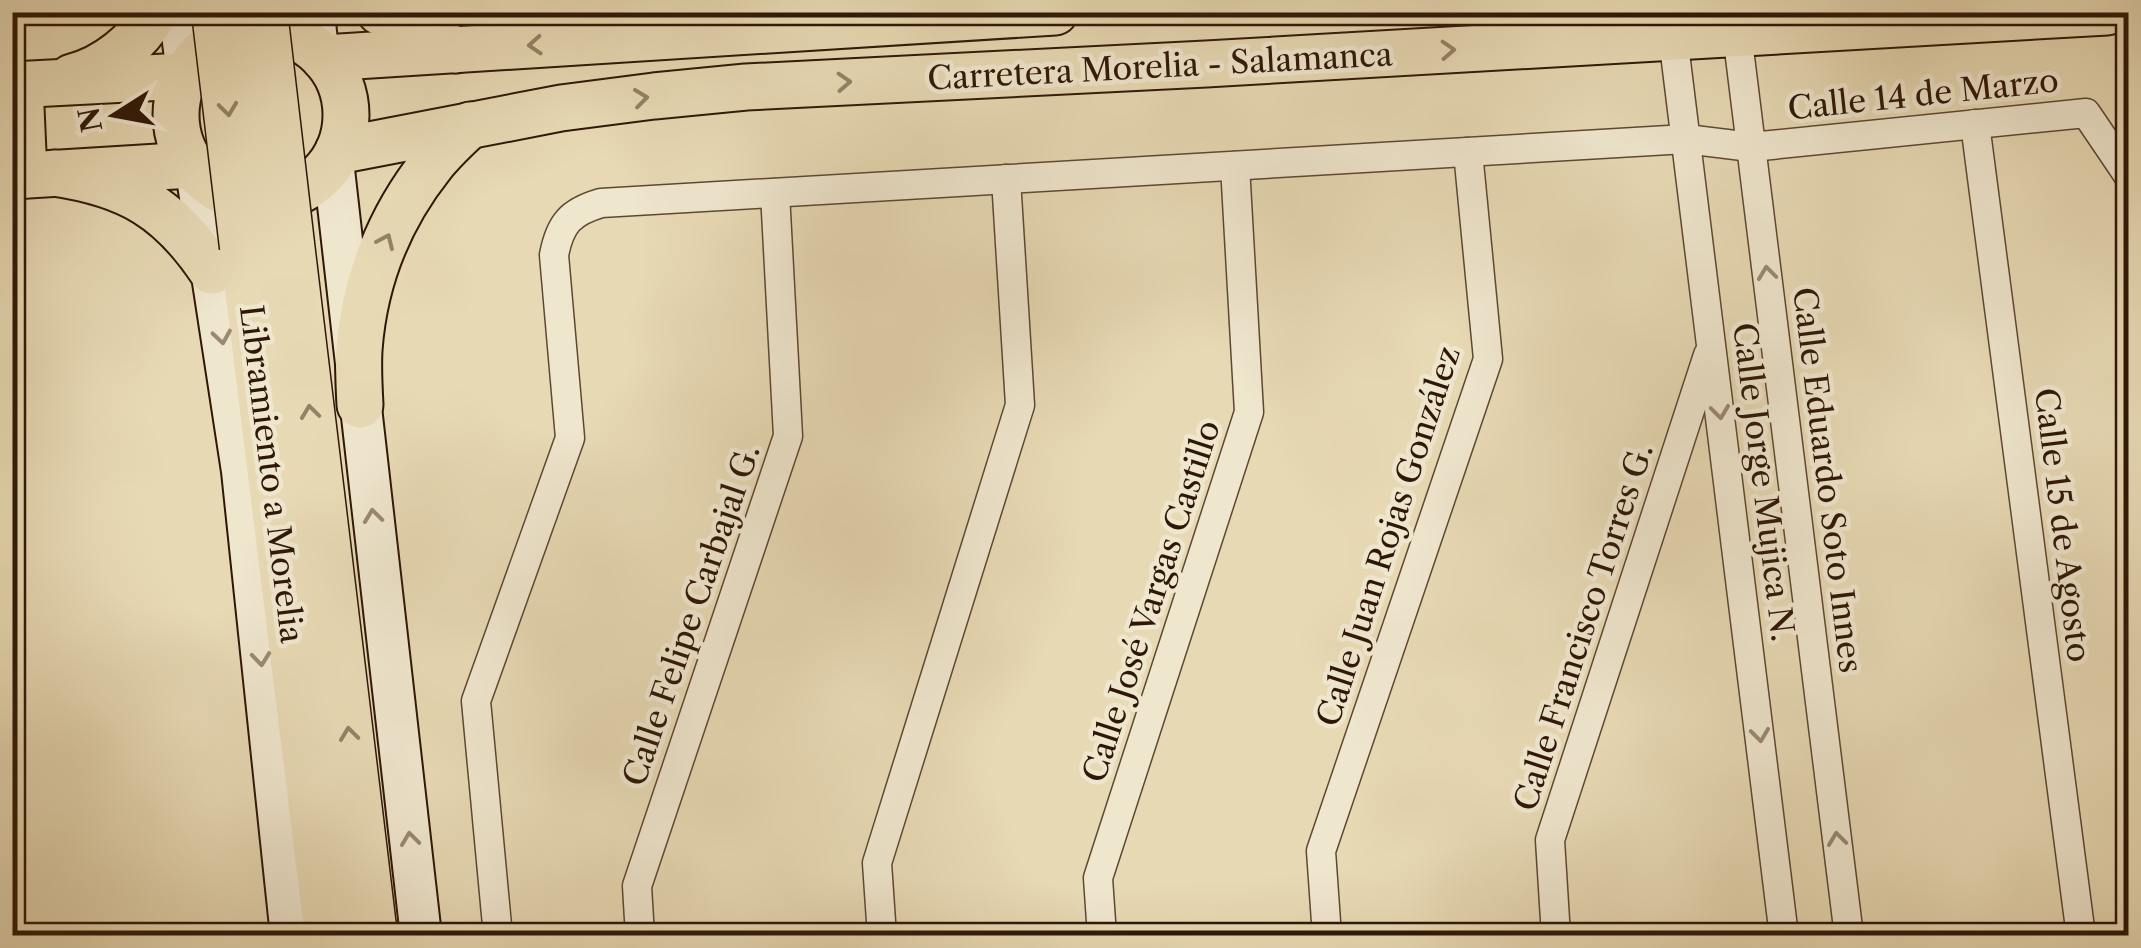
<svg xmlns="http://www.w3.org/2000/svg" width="2141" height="948" font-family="'Libre Caslon Text',serif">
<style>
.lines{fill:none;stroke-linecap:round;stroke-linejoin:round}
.minor-casing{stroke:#5d4832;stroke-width:31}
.secondary-casing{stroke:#2f1707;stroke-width:44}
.primary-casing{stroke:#2f1707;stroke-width:49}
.trunk-casing{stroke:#2f1707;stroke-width:51}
.minor{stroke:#efe6ce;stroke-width:28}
.secondary{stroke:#efe6ce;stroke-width:40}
.primary{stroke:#e7d9b4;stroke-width:45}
.trunk{stroke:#e7d9b4;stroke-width:48}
.trunk-bridge-casing{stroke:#2f1707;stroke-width:51;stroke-linecap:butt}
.trunk-bridge{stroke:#e7d9b4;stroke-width:48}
.oneway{stroke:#948266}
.oneway2{stroke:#998974}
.labels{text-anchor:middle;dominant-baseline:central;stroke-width:9;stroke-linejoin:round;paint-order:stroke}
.street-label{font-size:32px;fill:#2f1707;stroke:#efe6ce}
</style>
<rect width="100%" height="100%" fill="#e7d9b4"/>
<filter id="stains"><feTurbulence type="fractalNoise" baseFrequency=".002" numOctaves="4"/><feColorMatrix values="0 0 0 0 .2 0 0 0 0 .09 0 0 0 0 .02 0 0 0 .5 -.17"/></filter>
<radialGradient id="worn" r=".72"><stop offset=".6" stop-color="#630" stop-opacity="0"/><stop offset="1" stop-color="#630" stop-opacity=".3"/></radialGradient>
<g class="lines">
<!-- minor casing -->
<g class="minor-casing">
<g id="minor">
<path d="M1737,33L1849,936"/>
<path d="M1673,37L1784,936"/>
<path d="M1975,124L2081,936"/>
<path d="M498,936L476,701L570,438L554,255C560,224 570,212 601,203L1686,139L1751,147L2086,113L2128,175"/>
<path d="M640,936L637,886L788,436L775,193"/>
<path d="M882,936L877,863L1020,405L1006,179"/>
<path d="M1102,936L1098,878L1249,412L1235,166"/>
<path d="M1327,936L1321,851L1488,359L1468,152"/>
<path d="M1556,936L1550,840L1708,355"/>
</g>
</g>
<!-- secondary casing -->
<g class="secondary-casing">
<g id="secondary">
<path d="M179,12L187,72"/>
<path d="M314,12L318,52"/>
<path d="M333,161L421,936"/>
<path d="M196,171L242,471L291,936"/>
</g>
</g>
<!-- primary casing -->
<g class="primary-casing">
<g id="primary">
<path d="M380,12L456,50"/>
<circle cx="261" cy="115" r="85"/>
<path d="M324,58L1055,12"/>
<path d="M72,77C105,69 138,43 155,12"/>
<path d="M12,85L184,76"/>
<path d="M20,85L24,175"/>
<path d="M338,151L561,108L654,96L746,87L1206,64L2107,12"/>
<path d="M54,173C129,184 170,208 212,271"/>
<path d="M12,176L191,165"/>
<path d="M360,405C359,387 358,368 359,350C364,282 389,218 432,164C443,150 457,137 470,125"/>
</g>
</g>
<!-- trunk casing -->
<g class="trunk-casing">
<g id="trunk">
<path d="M290,244L373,936"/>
<path d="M244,247L329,936"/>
</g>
</g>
<!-- minor -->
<use href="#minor" class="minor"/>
<!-- secondary -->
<use href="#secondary" class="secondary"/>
<!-- primary -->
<use href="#primary" class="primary"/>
<!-- trunk -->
<use href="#trunk" class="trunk"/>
<!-- trunk-bridge casing -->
<g class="trunk-bridge-casing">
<g id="trunk-bridge">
<path d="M216,12L244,247"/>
<path d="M263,12L290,244"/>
</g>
</g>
<!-- trunk-bridge -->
<use href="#trunk-bridge" class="trunk-bridge"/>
</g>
<!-- one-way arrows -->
<defs><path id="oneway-chevron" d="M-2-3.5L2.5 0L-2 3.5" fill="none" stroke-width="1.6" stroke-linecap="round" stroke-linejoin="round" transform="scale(2.5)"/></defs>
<g class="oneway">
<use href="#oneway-chevron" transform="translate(535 45) rotate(176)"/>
<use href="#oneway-chevron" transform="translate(1448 50) rotate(-3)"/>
<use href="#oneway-chevron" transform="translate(844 82) rotate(-3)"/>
<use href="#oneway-chevron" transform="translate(641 98) rotate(-7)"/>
<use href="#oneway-chevron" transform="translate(228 109) rotate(83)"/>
<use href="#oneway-chevron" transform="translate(386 241) rotate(-66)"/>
<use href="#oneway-chevron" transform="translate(310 412) rotate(-97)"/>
<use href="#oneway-chevron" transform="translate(349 734) rotate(-97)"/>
</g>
<g class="oneway2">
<use href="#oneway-chevron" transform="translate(1767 273) rotate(-97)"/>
<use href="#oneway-chevron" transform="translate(222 337) rotate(81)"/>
<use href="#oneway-chevron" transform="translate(1720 412) rotate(83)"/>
<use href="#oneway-chevron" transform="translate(373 516) rotate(-97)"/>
<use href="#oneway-chevron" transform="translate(261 659) rotate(84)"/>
<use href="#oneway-chevron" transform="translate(1760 735) rotate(83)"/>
<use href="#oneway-chevron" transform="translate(410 839) rotate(-97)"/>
<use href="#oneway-chevron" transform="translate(1837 839) rotate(-97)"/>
</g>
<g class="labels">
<!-- street labels -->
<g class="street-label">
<text transform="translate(1160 66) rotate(-3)">Carretera Morelia - Salamanca</text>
<text transform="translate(1923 94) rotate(-6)">Calle 14 de Marzo</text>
<text transform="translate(272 474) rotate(83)">Libramiento a Morelia</text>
<text transform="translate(1828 480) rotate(83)">Calle Eduardo Soto Innes</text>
<text transform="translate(1764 482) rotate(83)">Calle Jorge Mujica N.</text>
<text transform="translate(2063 525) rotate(83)">Calle 15 de Agosto</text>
<text transform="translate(1388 536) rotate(-72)">Calle Juan Rojas González</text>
<text transform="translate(1151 601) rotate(-72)">Calle José Vargas Castillo</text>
<text transform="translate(691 615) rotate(-71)">Calle Felipe Carbajal G.</text>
<text transform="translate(1583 627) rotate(-72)">Calle Francisco Torres G.</text>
</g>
</g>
<!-- margin -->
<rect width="2141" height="948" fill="none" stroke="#e7d9b4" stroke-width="50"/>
<rect x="15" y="15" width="2111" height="918" fill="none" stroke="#2f1707" stroke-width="5"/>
<rect x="25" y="25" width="2091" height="898" fill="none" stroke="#2f1707" stroke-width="2.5"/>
<!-- north arrow -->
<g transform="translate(115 115) rotate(259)" stroke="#efe6ce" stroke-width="8" paint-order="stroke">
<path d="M0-8L18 38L0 25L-18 38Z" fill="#2f1707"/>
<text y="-15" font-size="28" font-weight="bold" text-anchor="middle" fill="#2f1707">N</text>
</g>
<rect width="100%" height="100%" filter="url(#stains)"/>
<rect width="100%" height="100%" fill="url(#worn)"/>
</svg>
